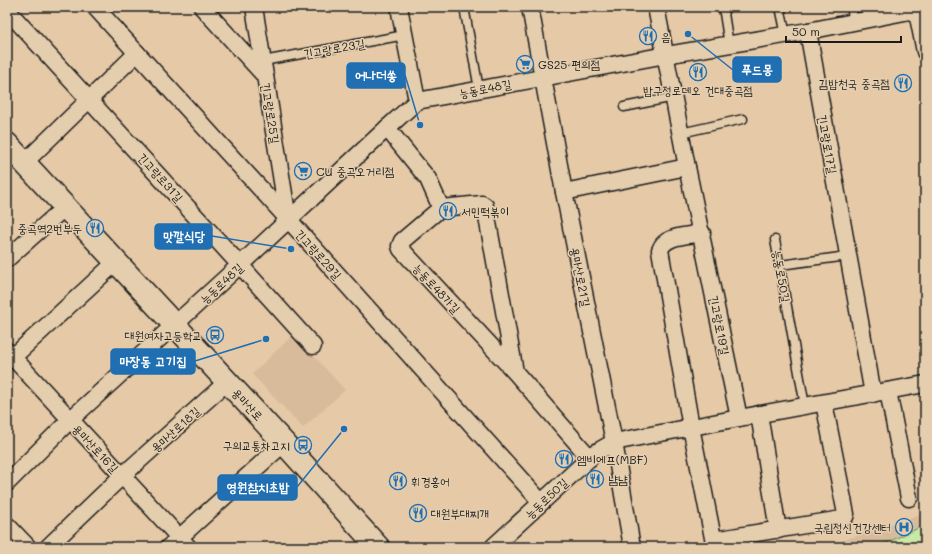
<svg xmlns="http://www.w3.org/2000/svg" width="932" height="554" font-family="Mali,'Poor Story',sans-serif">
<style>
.built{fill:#d8bb9a}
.green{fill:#c7eaa4;stroke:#728360}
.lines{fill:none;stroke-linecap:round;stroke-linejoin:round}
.service-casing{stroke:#1c1c1c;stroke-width:11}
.minor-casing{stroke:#1c1c1c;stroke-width:19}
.primary-casing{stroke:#1c1c1c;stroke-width:25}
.service{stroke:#e5ceae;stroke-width:8}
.minor{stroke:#e5ceae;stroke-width:16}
.primary{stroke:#e5ceae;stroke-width:22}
.labels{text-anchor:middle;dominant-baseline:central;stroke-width:3;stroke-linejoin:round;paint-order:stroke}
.poi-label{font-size:12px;fill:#1c1c1c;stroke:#e5ceae;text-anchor:start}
.street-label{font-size:12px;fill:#1c1c1c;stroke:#e5ceae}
.leader{fill:none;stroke:#1f6fb2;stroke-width:1.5}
.callout-dot{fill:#1f6fb2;stroke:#e5ceae;stroke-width:1.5}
.callout{fill:#1f6fb2;stroke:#1f6fb2;stroke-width:1.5}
.callout-label{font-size:13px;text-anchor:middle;font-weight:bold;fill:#fff}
</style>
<rect width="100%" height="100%" fill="#e6caa8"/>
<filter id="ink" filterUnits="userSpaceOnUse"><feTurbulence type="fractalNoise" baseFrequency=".025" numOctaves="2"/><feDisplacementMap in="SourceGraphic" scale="8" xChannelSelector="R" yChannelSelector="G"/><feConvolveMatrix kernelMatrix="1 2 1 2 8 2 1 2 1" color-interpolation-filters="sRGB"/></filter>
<g filter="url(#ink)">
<!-- built -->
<g class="built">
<path d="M294,334L345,390L303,428L252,374Z"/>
<path d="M925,513V547H826L841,541Z"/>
</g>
<!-- green -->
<path class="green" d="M925,525V547H874L888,542Z"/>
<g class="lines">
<!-- service casing -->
<g class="service-casing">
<g id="service">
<path d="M464,7L479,89"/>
<path d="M723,7L729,45"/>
<path d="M780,7L786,35"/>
<path d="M851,7L854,22"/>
<path d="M263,61L405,35"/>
<path d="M624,107L674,97"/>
<path d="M681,133L743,119"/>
<path d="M775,240L805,406"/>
<path d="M780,265L848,256"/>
</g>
</g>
<!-- minor casing -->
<g class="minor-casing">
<g id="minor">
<path d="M95,7L288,219L541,502"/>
<path d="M202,7L265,76"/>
<path d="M254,7L288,219"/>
<path d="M399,7L417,101"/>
<path d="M530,7L564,192L614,442L632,547"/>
<path d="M656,7L687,167L739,418"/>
<path d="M916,7L925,52"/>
<path d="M7,10L240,265L313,346"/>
<path d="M808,31L873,394"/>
<path d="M387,128L428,179L441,208"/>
<path d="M24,163L137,53"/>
<path d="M564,192L687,167"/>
<path d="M702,233C688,236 665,235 660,250L691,427L713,538L714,540L842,519L845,517L846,514L824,403"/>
<path d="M7,259L65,207"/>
<path d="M7,351L188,547"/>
<path d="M13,357L116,262"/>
<path d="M515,372L485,206L482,204L441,208L402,241L400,246L401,249L515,372L590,458"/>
<path d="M888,391L909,498"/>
<path d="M759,414L778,530"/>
<path d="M7,483L70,420L240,265L387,128L417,101L666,55L808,31L925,8"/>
<path d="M7,525L28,547"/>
<path d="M48,547L122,476L227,382"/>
<path d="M169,547L284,443"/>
<path d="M493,547L595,453L614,442L739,418L925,384"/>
</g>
</g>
<!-- primary casing -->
<g class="primary-casing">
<path id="primary" d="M7,144L284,443L378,547"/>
</g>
<!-- service -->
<use href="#service" class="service"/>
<!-- minor -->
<use href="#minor" class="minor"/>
<!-- primary -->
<use href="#primary" class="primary"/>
</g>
</g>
<!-- icons -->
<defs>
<g id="restaurant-ring" transform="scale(0.9)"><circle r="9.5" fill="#e5ceae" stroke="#1f6fb2" stroke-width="1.5"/><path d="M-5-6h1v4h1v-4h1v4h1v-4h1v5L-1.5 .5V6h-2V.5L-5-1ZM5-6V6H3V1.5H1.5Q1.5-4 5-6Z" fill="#1f6fb2"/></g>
<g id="supermarket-ring" transform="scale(0.9)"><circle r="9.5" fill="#e5ceae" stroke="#1f6fb2" stroke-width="1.5"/><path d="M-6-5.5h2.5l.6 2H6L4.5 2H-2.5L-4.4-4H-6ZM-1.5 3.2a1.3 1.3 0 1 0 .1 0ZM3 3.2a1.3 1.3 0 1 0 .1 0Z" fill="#1f6fb2"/></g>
<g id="bus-ring" transform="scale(0.9)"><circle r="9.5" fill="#e5ceae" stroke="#1f6fb2" stroke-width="1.5"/><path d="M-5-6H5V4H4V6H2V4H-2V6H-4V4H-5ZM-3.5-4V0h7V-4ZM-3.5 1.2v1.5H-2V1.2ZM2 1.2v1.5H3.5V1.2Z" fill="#1f6fb2"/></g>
<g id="hospital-ring" transform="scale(0.9)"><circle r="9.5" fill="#e5ceae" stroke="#1f6fb2" stroke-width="1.5"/><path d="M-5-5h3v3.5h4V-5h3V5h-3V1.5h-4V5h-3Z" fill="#1f6fb2"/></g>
</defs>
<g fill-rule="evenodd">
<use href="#restaurant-ring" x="648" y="36"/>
<use href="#supermarket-ring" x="525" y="64"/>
<use href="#restaurant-ring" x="698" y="72"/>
<use href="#restaurant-ring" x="903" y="83"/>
<use href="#supermarket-ring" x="303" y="171"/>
<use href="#restaurant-ring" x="448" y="211"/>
<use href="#restaurant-ring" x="95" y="228"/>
<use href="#bus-ring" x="215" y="335"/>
<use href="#bus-ring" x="303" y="445"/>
<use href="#restaurant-ring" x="564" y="459"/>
<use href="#restaurant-ring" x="595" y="479"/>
<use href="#restaurant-ring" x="398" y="481"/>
<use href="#restaurant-ring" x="418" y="513"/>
<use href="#hospital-ring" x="904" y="527"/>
</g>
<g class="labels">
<!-- poi labels -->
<g class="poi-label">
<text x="661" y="36">음</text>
<text x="538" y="64">GS25 편의점</text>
<text x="890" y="83" text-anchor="end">김밥천국 중곡점</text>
<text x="698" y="90" text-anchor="middle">밥구정로데오 건대중곡점</text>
<text x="316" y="171">CU 중곡오거리점</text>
<text x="461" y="211">서민떡볶이</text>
<text x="82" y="228" text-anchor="end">중곡역2번부두</text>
<text x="202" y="335" text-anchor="end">대원여자고등학교</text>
<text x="290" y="445" text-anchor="end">구의교통차고지</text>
<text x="577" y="459">엠비에프(MBF)</text>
<text x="608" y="479">냠냠</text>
<text x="411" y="481">휘경홍어</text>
<text x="431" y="513">대원부대찌개</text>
<text x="891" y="527" text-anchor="end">국립정신건강센터</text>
</g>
<!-- street labels -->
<g class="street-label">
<text transform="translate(334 48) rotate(-10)">긴고랑로23길</text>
<text transform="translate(485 88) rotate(-11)">능동로48길</text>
<text transform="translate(271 113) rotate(81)">긴고랑로25길</text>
<text transform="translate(828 144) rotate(80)">긴고랑로17길</text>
<text transform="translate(161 177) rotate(48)">긴고랑로31길</text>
<text transform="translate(319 254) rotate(48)">긴고랑로29길</text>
<text transform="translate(782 276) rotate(80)">능동로50길</text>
<text transform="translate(581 277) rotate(79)">용마산로21길</text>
<text transform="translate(221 283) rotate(-43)">능동로48길</text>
<text transform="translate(437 288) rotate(47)">능동로48가길</text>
<text transform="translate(720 325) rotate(79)">긴고랑로19길</text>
<text transform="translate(248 404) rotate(47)">용마산로</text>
<text transform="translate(175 429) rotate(-42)">용마산로18길</text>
<text transform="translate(96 448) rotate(47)">용마산로16길</text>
<text transform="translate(546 498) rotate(-43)">능동로50길</text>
</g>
</g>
<!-- callouts -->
<path class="leader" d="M688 34L733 70M420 125L405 75M291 249L212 236M266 339L195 361M344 429L297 487"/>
<g class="callout-dot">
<circle cx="688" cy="34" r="4"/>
<circle cx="420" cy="125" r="4"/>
<circle cx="291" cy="249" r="4"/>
<circle cx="266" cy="339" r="4"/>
<circle cx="344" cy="429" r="4"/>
</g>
<g class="callout">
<rect x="733" y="57" width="48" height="25" rx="4"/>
<rect x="347" y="63" width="58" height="25" rx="4"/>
<rect x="155" y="224" width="57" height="25" rx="4"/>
<rect x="111" y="349" width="84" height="25" rx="4"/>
<rect x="218" y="475" width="79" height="25" rx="4"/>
</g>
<g class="callout-label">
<text x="757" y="74">푸드몽</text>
<text x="376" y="80">어나더쏭</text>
<text x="184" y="241">맛깔식당</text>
<text x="153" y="366">마장동 고기집</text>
<text x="258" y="492">영원참치초밥</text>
</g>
<!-- margin -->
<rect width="932" height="554" fill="none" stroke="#e5ceae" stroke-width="24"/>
<rect x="12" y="12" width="908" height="530" fill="none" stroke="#1c1c1c" stroke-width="1.5" filter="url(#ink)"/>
<!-- scale -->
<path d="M786 36v6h115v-6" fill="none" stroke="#1c1c1c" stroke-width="2"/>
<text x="792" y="36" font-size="12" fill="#1c1c1c" stroke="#e5ceae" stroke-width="3" paint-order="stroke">50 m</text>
</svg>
